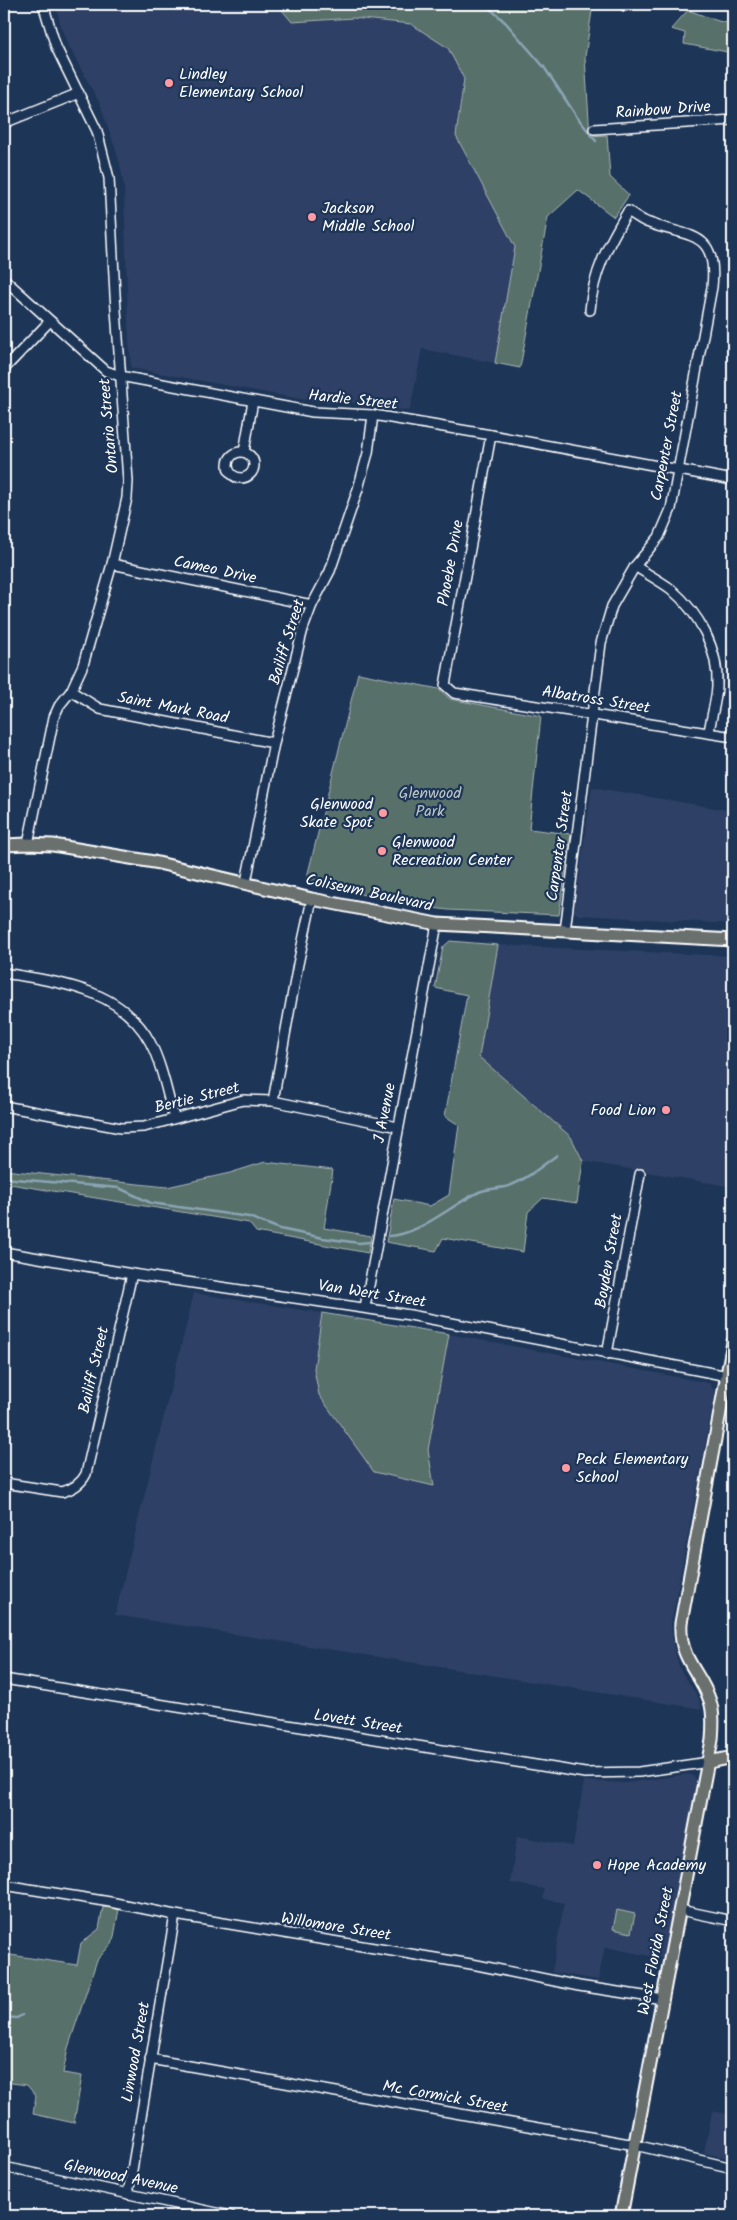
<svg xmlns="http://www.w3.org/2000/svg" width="737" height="2220" font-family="Kalam,sans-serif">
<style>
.built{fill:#2d4165}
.green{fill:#586f6b;stroke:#acb7b5}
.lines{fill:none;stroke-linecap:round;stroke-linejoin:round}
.stream{stroke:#8ba5b5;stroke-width:2.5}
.minor-casing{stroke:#fff;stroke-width:12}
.major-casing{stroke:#fff;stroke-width:15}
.minor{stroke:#1d3557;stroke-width:9}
.major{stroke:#6a706d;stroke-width:11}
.poi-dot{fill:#ff9aa2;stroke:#1d3557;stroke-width:2}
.labels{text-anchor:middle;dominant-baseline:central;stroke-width:4.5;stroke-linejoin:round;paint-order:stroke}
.poi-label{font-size:16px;fill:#fff;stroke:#1d3557;text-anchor:start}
.street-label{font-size:16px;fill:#fff;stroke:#1d3557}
.park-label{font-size:16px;fill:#bcc5c4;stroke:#1d3557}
</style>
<rect width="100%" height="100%" fill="#1d3557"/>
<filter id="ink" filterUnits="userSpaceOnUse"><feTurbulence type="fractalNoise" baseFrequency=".02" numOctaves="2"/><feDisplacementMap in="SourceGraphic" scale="10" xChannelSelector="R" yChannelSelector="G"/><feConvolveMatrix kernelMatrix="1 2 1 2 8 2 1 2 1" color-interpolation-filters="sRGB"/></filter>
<g filter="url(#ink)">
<!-- built -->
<g class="built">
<path d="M56,4H277L292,22L353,18L411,24L448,47L464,79L456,136L515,247L495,363L422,349L410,411L349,402H325L300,399L131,368L128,325L124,188L120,163L100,104L67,43L60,24Z"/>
<path d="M592,787L733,811V924L579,915L574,912Z"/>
<path d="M498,945L733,956V1187L583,1161L571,1137L479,1057Z"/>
<path d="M194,1293L322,1313L314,1369L434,1486L428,1450L449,1334L709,1383L715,1392L671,1624L673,1645L680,1669L698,1697L702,1709L115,1615Z"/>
<path d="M688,1774L695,1777L696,1781L694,1798L664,1959L605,1947L598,1980L552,1972L564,1903L543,1899L544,1889L510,1883L517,1836L573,1846L584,1781L626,1783Z"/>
<path d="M712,2111L733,2115V2159L704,2153Z"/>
</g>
<!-- green -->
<g class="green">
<path d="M277,4H593L585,57L590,136L607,135L610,177L629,195L614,217L578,190L548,217L520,368L495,363L515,247L456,136L464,79L448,48L411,24L353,18L292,22Z"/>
<path d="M688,10L718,21L733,24V53L684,44L685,33L671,29Z"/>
<path d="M358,673L439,689L450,699L541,716L529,829L571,834L559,915L448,910L403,904L306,881Z"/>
<path d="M450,941L498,945L479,1057L571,1137L583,1161L577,1203L543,1198L528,1212L523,1252L443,1238L436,1251L386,1242L394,1199L430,1206L449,1195L459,1125L445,1116L467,995L435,988L443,947Z"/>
<path d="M265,1162L333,1170L324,1228L371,1236L368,1253L256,1232L249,1223L4,1183V1170L167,1187L230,1173Z"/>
<path d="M322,1313L449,1334L428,1450L434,1486L374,1472L319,1395L314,1369Z"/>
<path d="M103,1907L119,1909L113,1942L97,1960L68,2048L63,2073L82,2076L74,2123L33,2114L36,2096L27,2085L4,2082V1954L77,1965L81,1943L99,1929Z"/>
<path d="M617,1910L635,1914L631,1933L613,1929Z"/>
</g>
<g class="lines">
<!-- stream -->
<g class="stream">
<path d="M485,4L506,23L544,67L577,117L596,141"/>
<path d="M4,1178L119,1188L151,1203L249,1217L280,1229L323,1238L359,1243L370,1242"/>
<path d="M389,1236C421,1234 451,1205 479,1192C488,1188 499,1189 509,1186C527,1179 542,1166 557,1155"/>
<path d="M4,2017L17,2018L22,2015"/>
</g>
<!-- minor casing -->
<g class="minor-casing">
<g id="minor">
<path d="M625,6L627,4"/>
<path d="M4,123L79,93"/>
<path d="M594,129L733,120"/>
<path d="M4,279L106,371L120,376L313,412L373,415L491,435L733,480"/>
<path d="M4,369L49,322"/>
<path d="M491,435L445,685L454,693L467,695L733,737"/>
<circle cx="241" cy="465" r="13"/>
<path d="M244,452L253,401"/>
<path d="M112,564L312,605"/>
<path d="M635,566C647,574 660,581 671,589C699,613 719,649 717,687C716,702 711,718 709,732"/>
<path d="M71,691L100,709L274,743"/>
<path d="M28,844L54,717L59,706L71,691L83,665L112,564L127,498L128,481L115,295L109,178L97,131L56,47L43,4"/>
<path d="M246,882L274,743L303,629L312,605L330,571L358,489L368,453L373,415"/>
<path d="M565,931L601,643L612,606L635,566L659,537L671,509L712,287C718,230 690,238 649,223C642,221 635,215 628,211C609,243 593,272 590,310"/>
<path d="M4,973C57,982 121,988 150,1042C162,1065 167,1093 174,1118"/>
<path d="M273,1101L298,964L312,899"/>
<path d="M4,1106L121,1128L144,1127L243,1100L273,1101L398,1127"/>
<path d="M4,1252L132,1274L410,1315L733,1377"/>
<path d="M365,1307L437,924"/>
<path d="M607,1354L640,1174"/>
<path d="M4,1483L62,1492C73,1489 81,1484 86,1474L132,1274"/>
<path d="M4,1679L585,1773L639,1772L709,1762"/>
<path d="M4,1885L110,1902L175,1915L477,1965L579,1986L663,1999"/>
<path d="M680,1910L733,1921"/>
<path d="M150,2059L635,2145L733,2168"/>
<path d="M4,2167L231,2216"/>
<path d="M128,2194L175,1915"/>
</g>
</g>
<!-- major casing -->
<g class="major-casing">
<g id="major">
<path d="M4,845L28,844L53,845L154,862L312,899L437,924L733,940"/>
<path d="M709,1762L733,1757"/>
<path d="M621,2216L712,1740C713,1727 714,1713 710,1701C700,1670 679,1661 681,1623L733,1342"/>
</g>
</g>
<!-- minor -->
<use href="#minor" class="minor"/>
<!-- major -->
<use href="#major" class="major"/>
</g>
</g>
<!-- markers -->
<g class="poi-dot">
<circle cx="169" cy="83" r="5"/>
<circle cx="312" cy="217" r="5"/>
<circle cx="383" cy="813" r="5"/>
<circle cx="382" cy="851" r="5"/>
<circle cx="666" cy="1110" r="5"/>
<circle cx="566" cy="1468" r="5"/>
<circle cx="597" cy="1865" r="5"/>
</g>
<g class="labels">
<!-- poi labels -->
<g class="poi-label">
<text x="179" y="74">Lindley<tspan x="179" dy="18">Elementary School</tspan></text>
<text x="322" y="208">Jackson<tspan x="322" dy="18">Middle School</tspan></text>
<text x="373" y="804" text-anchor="end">Glenwood<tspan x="373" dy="18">Skate Spot</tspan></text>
<text x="392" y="842">Glenwood<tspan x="392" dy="18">Recreation Center</tspan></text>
<text x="656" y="1110" text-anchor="end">Food Lion</text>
<text x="576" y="1459">Peck Elementary<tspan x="576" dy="18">School</tspan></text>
<text x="607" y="1865">Hope Academy</text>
</g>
<!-- street labels -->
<g class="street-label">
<text transform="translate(663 110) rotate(-4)">Rainbow Drive</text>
<text transform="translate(353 400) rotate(6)">Hardie Street</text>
<text transform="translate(109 426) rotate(-95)">Ontario Street</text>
<text transform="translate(667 446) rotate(-79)">Carpenter Street</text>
<text transform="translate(451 563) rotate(-80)">Phoebe Drive</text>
<text transform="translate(215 570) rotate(12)">Cameo Drive</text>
<text transform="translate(287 642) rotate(-73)">Bailiff Street</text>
<text transform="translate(596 700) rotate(9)">Albatross Street</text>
<text transform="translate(173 708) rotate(11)">Saint Mark Road</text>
<text transform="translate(560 846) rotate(-82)">Carpenter Street</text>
<text transform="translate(369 893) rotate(12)">Coliseum Boulevard</text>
<text transform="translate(197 1098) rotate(-14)">Bertie Street</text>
<text transform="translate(385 1113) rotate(-79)">J Avenue</text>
<text transform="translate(609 1261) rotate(-80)">Boyden Street</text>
<text transform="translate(372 1294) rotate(9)">Van Wert Street</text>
<text transform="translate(94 1370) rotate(-77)">Bailiff Street</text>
<text transform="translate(358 1722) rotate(9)">Lovett Street</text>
<text transform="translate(336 1927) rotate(9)">Willomore Street</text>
<text transform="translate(656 1951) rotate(-79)">West Florida Street</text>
<text transform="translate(136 2052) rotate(-80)">Linwood Street</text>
<text transform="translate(445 2097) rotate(10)">Mc Cormick Street</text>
<text transform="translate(121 2177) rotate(12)">Glenwood Avenue</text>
</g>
<!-- park labels -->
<g class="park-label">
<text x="430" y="793">Glenwood<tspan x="430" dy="18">Park</tspan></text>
</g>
</g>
<!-- margin -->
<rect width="737" height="2220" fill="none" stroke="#1d3557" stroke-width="20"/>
<rect x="10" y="10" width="717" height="2200" fill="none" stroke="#fff" stroke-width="2" filter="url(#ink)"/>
</svg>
